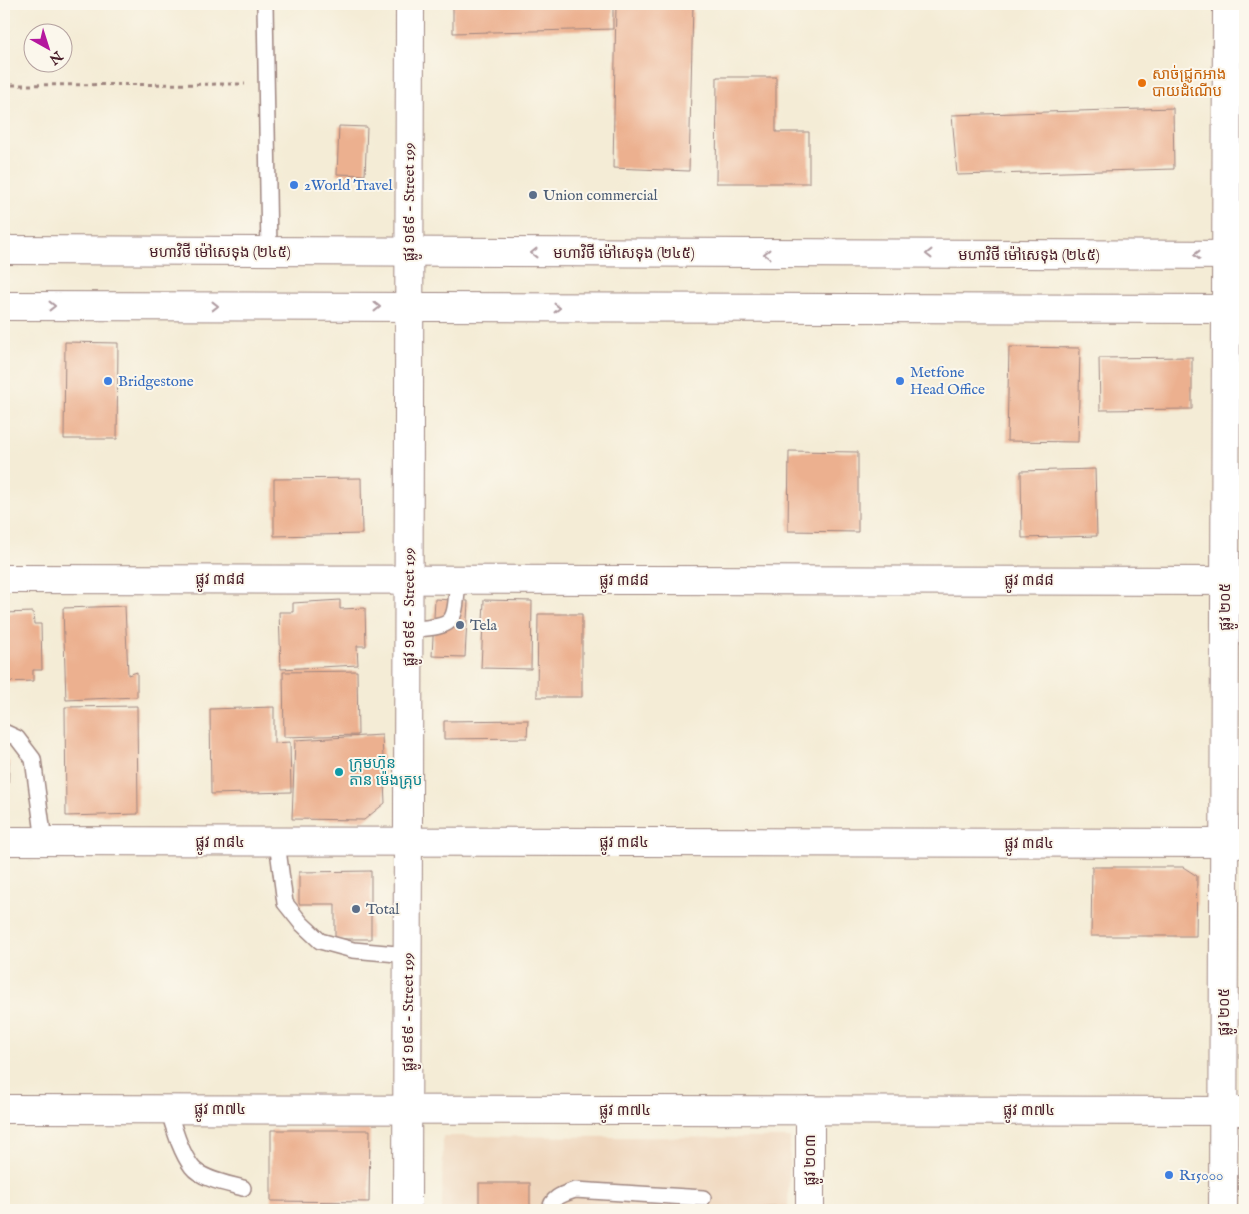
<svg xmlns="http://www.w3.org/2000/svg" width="1249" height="1214" font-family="'IM FELL English','Noto Sans Khmer',serif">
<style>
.built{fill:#efd6bc}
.building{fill:#ecb08f}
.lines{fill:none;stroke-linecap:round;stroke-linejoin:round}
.lane-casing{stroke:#9f8680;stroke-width:18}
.street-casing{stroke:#9f8680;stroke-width:30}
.secondary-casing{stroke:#9f8680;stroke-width:30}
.path{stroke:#9f8680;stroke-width:3;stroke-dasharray:4 4;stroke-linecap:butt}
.lane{stroke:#fff;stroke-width:15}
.street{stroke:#fff;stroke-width:28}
.secondary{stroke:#fff;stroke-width:28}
.oneway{stroke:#ae9aa0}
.food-dot{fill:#e8710a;stroke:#fbf7ec;stroke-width:2}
.shop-dot{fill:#3f7fe0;stroke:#fbf7ec;stroke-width:2}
.service-dot{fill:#5c6f8a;stroke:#fbf7ec;stroke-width:2}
.culture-dot{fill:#0f9aa8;stroke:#fbf7ec;stroke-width:2}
.labels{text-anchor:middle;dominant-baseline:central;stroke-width:4;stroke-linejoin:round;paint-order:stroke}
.food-label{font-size:15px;fill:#c56008;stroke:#fbf7ec;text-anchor:start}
.shop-label{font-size:15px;fill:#366cbe;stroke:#fbf7ec;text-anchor:start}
.service-label{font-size:15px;fill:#4e5e75;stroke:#fbf7ec;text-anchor:start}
.street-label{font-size:15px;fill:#4a1f2b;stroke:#fbf7ec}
.culture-label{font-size:15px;fill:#0d838f;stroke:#fbf7ec;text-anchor:start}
</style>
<rect width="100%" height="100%" fill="#fbf7ec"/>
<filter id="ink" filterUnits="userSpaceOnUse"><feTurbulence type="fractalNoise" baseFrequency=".02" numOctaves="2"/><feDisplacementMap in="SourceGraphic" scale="10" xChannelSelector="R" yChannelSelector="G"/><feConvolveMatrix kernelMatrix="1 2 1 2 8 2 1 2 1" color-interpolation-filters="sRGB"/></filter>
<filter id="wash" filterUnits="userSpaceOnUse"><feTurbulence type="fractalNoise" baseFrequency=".0096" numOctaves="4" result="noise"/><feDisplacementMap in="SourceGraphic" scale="20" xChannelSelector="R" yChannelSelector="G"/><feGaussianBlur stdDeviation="1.12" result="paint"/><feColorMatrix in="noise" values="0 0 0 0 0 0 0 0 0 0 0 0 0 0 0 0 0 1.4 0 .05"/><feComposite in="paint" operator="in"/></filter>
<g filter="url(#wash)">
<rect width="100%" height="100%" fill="#f4ecd6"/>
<!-- built -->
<path class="built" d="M443,1136L790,1138L788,1210H442Z"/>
<g id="blocks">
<!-- building -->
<g class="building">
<path d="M453,4H613V29L453,33Z"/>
<path d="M616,4H693L689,171L613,168Z"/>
<path d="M717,77H776V132H809V183H716Z"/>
<path d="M1173,108L1174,169L957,175L952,115Z"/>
<path d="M339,126L367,127L365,175L337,174Z"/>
<path d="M65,342L118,343L117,439H64Z"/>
<path d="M1009,347L1080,348L1078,442L1007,441Z"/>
<path d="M1192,357V409L1100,410L1099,358Z"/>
<path d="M789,451L858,452V532L788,531Z"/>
<path d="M1095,469L1097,536L1022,538L1021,471Z"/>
<path d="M361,478L362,534L274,536V479Z"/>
<path d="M435,599L468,601L465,657L432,656Z"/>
<path d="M340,600V609L365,608L366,646H357L358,665L281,669L279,612H293V603Z"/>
<path d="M484,600L532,601L531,669L481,668Z"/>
<path d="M125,606L128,675L137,672V697L66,700L63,608Z"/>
<path d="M33,612L34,624H41L42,670H33V681L4,682V613Z"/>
<path d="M538,614H582V697H537Z"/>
<path d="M357,671L358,735L284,737L283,672Z"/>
<path d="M137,706L138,814L66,816L65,707Z"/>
<path d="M274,707V743L290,742L291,792L211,794L210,709Z"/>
<path d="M528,720L527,738L444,739V721Z"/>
<path d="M382,735L385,803L364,820L292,819L295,740Z"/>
<path d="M4,761H9L8,808H4Z"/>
<path d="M1092,867H1183L1197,876L1196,936H1091Z"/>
<path d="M371,871V939H335V904H299V872Z"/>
<path d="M271,1130H370L369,1202L271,1201Z"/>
<rect x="479" y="1183" width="51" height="27"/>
<path d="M788,1206V1210H741V1207Z"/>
</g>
</g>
</g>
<g filter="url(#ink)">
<use href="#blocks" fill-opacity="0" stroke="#9f8680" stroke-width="1"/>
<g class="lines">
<!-- lane casing -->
<g class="lane-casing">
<g id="lane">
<path d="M265,4L269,252"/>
<path d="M409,630C456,625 454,627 458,580"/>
<path d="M4,732L17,738L33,759L44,841"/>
<path d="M277,842L285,903L301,923L320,941L353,950L408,955"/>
<path d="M168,1109C174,1128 180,1151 192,1167C201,1179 229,1184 243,1188"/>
<path d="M550,1210C551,1197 564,1194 575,1190L703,1198"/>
</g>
</g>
<!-- street casing -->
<g class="street-casing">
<g id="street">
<path d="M4,579L1245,581"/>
<path d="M4,841L1245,843"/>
<path d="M4,1109L1245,1111"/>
<path d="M810,1110V1210"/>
<path d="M1223,1210L1227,4"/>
</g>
</g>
<!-- secondary casing -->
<g class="secondary-casing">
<g id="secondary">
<path d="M4,250L1245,255"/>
<path d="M4,306L1245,309"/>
<path d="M407,1210L410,4"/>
</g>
</g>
<!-- path -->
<path class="path" d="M4,85L245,84"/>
<!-- lane -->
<use href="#lane" class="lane"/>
<!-- street -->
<use href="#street" class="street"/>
<!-- secondary -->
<use href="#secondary" class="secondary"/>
</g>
<!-- one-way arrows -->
<defs><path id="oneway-chevron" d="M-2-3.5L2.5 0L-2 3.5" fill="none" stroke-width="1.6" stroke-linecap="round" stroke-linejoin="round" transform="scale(1.25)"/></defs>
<g class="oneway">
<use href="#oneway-chevron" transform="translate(534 253) rotate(-180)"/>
<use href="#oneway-chevron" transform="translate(767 254) rotate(-180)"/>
<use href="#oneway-chevron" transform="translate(929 254) rotate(-180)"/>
<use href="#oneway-chevron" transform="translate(1197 255) rotate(-180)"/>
<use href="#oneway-chevron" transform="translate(52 306)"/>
<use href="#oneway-chevron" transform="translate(215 306)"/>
<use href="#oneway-chevron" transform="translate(377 307)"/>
<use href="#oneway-chevron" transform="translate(557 308)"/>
</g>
</g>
<!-- markers -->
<circle class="food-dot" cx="1142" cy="83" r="5"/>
<g class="shop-dot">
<circle cx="294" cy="185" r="5"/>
<circle cx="108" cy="381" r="5"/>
<circle cx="900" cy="381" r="5"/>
<circle cx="1169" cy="1175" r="5"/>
</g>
<g class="service-dot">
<circle cx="533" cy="195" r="5"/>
<circle cx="460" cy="625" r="5"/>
<circle cx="356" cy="909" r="5"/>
</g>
<circle class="culture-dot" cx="339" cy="772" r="5"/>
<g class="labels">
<!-- food labels -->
<g class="food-label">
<text x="1152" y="74">សាច់ជ្រូកអាង<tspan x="1152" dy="17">បាយដំណើប</tspan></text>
</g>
<!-- shop labels -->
<g class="shop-label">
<text x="304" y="185">2World Travel</text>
<text x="910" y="372">Metfone<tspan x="910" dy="17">Head Office</tspan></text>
<text x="118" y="381">Bridgestone</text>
<text x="1179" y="1175">R15000</text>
</g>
<!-- service labels -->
<g class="service-label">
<text x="543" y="195">Union commercial</text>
<text x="470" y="625">Tela</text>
<text x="366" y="909">Total</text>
</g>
<!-- street labels -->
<g class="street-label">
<text transform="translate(409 202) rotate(-90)">ផ្លូវ ១៩៩ - Street 199</text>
<text x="220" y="252">មហាវិថី ម៉ៅសេទុង (២៤៥)</text>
<text x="624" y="253">មហាវិថី ម៉ៅសេទុង (២៤៥)</text>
<text x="1029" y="255">មហាវិថី ម៉ៅសេទុង (២៤៥)</text>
<text x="220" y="579">ផ្លូវ ៣៨៨</text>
<text x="624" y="580">ផ្លូវ ៣៨៨</text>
<text x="1029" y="580">ផ្លូវ ៣៨៨</text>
<text transform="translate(409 607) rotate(-90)">ផ្លូវ ១៩៩ - Street 199</text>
<text transform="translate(1225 607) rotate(-90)">ផ្លូវ ២០៥</text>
<text x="220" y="842">ផ្លូវ ៣៨៤</text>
<text x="624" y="842">ផ្លូវ ៣៨៤</text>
<text x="1029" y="843">ផ្លូវ ៣៨៤</text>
<text transform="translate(408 1012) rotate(-90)">ផ្លូវ ១៩៩ - Street 199</text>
<text transform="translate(1224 1012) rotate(-90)">ផ្លូវ ២០៥</text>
<text x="220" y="1109">ផ្លូវ ៣៧៤</text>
<text x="625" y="1110">ផ្លូវ ៣៧៤</text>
<text x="1029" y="1110">ផ្លូវ ៣៧៤</text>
<text transform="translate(810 1160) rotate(-90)">ផ្លូវ ២០៣</text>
</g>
<!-- culture labels -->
<g class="culture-label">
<text x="349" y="763">ក្រុមហ៊ុន<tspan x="349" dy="17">តាន ម៉េងគ្រុប</tspan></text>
</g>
</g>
<!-- margin -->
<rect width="1249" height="1214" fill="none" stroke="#fbf7ec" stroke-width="20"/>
<!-- north arrow -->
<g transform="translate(48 48) rotate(141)"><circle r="24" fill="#fbf7ec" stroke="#b4a19f"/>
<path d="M0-4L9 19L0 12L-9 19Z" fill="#b5179e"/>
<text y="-8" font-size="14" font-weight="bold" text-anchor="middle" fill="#4a1f2b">N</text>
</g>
</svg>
